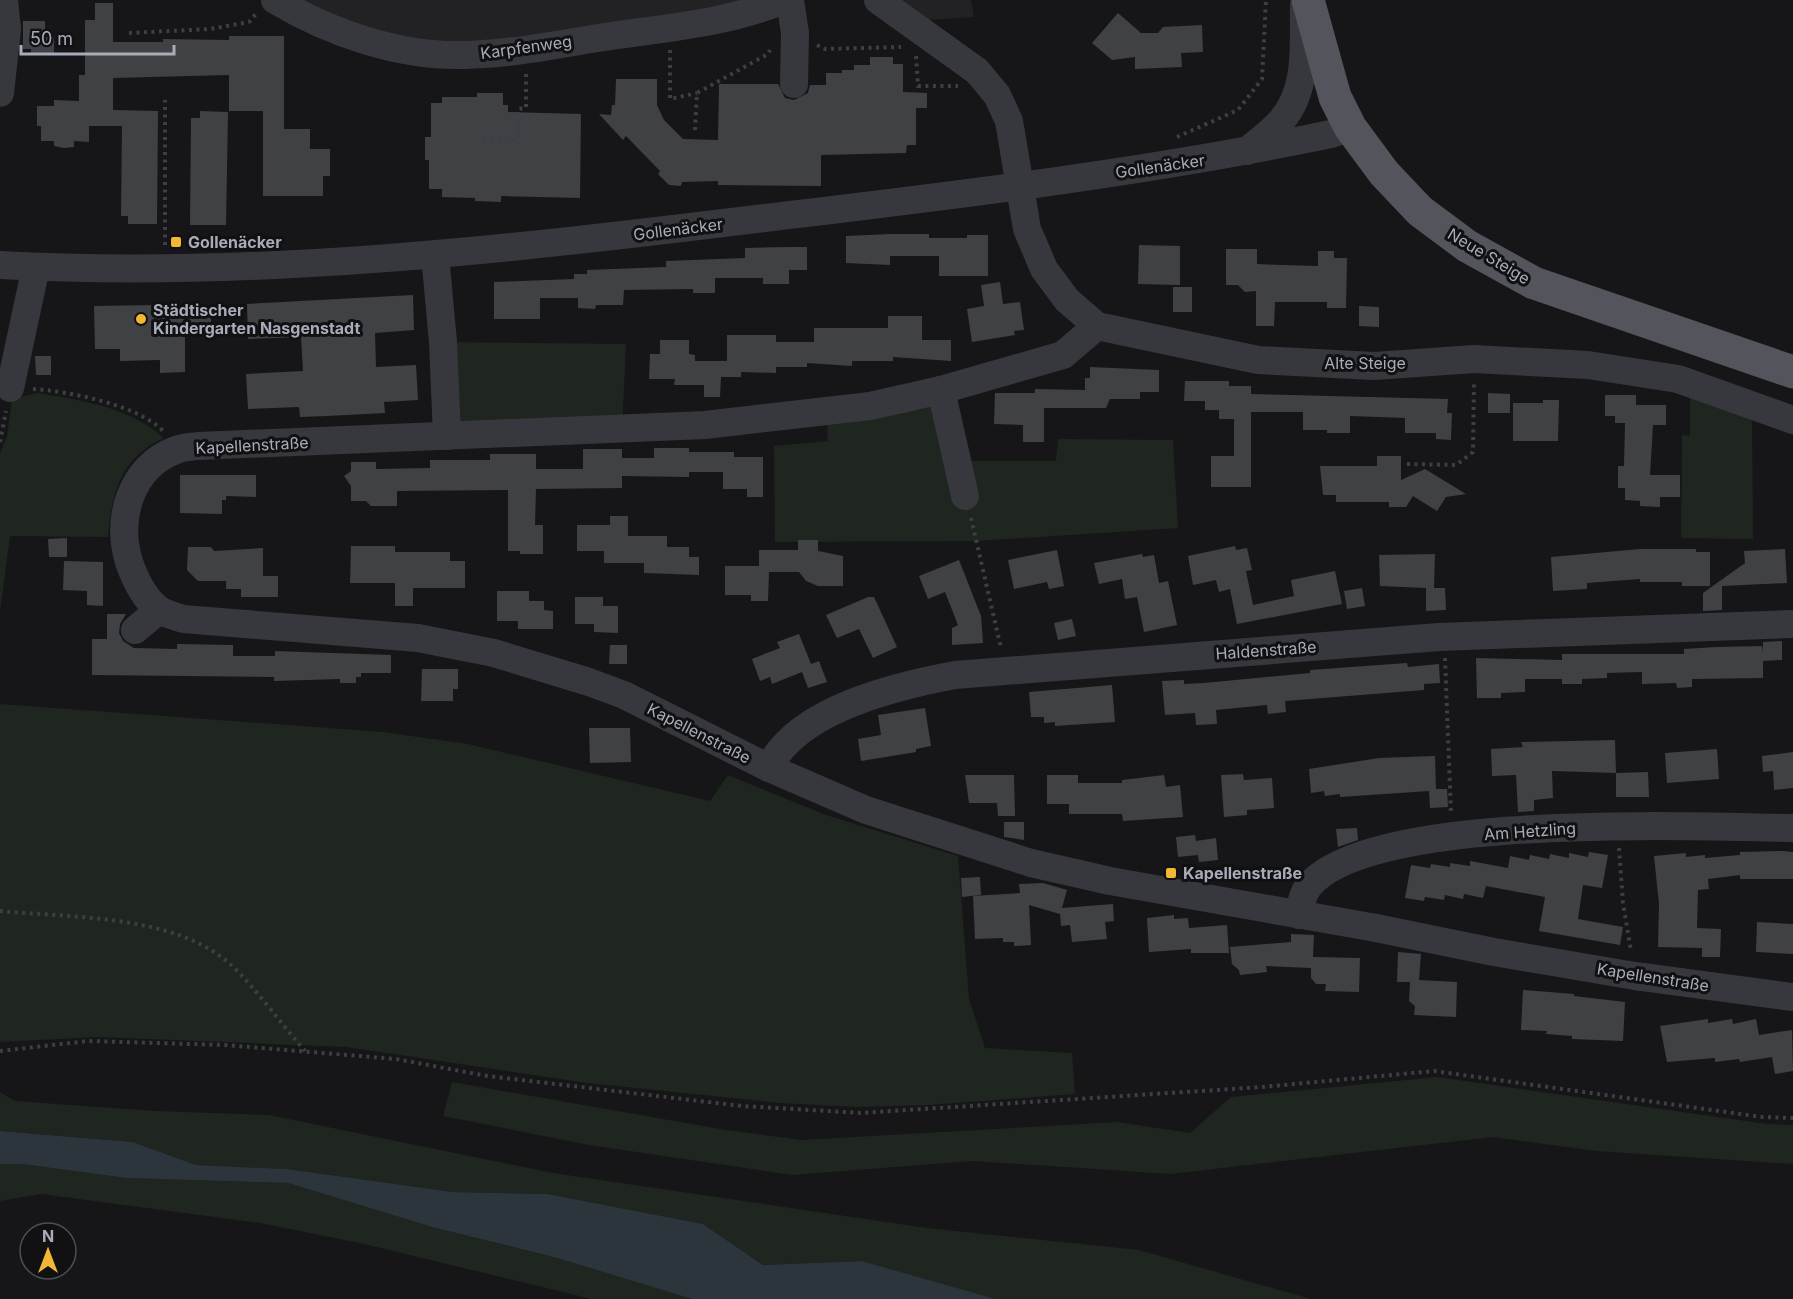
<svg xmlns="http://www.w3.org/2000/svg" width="1793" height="1299" font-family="Inter,sans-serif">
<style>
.built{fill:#222225}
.green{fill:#1e261f}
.water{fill:#2c343c}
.building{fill:#404145}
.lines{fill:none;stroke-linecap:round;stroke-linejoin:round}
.path{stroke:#3d3f44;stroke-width:4;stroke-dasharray:3 4.5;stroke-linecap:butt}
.minor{stroke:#37383d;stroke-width:28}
.major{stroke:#53545c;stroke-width:33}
.poi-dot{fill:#f2b834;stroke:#111113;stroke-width:2}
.labels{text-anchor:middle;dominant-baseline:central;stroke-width:6;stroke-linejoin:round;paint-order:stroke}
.street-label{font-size:16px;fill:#a8acb8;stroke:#111113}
.poi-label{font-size:16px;font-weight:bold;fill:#a8acb8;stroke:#111113;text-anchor:start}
</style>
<rect width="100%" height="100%" fill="#161618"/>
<!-- built -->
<g class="built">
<path d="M280,0H780L542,45L381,44Z"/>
<path d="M878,0H971L974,17L906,21Z"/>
</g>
<!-- green -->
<g class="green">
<path d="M443,342L626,344L622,429L447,436Z"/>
<path d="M37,393C82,400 129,407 164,438C121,457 112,492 108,537L10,536L0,612V453L7,437L12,399Z"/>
<path d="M1690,394L1752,417L1753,539L1681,538L1682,435L1690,436Z"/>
<path d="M930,400L948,461H1056L1058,439L1173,440L1178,528L977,541L775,542L774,446L828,441L827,421Z"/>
<path d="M0,704L383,732L468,744L710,801L728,775L826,815L958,856L969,999L985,1048L1072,1053L1075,1094L929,1105L856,1107L780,1103L587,1083L347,1047L98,1037L0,1042Z"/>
<path d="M1437,1077L1767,1124L1793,1125V1164L1596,1151L1493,1137L1170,1174L973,1161L792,1175L589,1145L443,1116L452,1082L720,1129L801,1140L1117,1122L1190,1133L1231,1097Z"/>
<path d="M0,1092L15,1101L155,1111L269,1115L553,1173L927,1228L1139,1250L1311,1299H996L862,1261L763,1265L703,1224L548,1194L453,1192L287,1169L196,1165L133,1142L0,1131Z"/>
<path d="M0,1164H22L126,1178L288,1183L432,1227L557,1258L692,1299H592L364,1244L260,1223L41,1194L0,1201Z"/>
</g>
<!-- water -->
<path class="water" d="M0,1131L133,1142L196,1165L287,1169L453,1192L548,1194L703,1224L763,1265L862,1261L996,1299H692L557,1258L432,1227L288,1183L126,1178L22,1164H0Z"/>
<!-- building -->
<g class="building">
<path d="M95,3H113V42H163V39L229,40V36H284V129H310V149H330V176H323V196H263V111H229V75L113,78V110L158,111L157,224H128V216H121L122,126H89V142L74,141V147L64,148L54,146V141H41V126H37V106H54V100L79,101V75H85V20H95Z"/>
<path d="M1118,13L1141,33H1158L1163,27L1202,25L1203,52L1181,53L1182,67L1135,69V57L1112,60L1092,43Z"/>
<path d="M23,21H45V37H54V55H31V49H23Z"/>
<path d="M870,57H893V64H903V92L927,93V108H916V145H907L906,153L821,155V186L718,185V181L682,182L681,186L669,185L658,174L660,171L626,136L623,140L599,114L611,115L612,105H615L616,79H657V105L664,120L683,139L718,140L719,84H778L785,98L794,100L808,93L810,85H826V73H842V70H854V65H870Z"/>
<path d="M477,93H503V105H508V112L581,114L580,198L501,196V202L475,201V198L442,197V189H429V160H425V137H431V103H442V97H477Z"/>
<path d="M200,111L228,112L226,225H190L191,118H200Z"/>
<path d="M891,234H929V238H967V235H988V276H939V256H890V265L846,263V236Z"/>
<path d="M1139,245L1180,246V285L1138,284Z"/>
<path d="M789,247H807V270H789V284H763V278H715V293H693V289L624,290L623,305H596L595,309L578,308V298H540V319H494V282L574,279V274H587V270L666,267V261L745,258V248Z"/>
<path d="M1226,249H1257V264L1281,265L1318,266V251H1334V258H1347L1346,308H1327V302H1275L1274,326H1256V291L1245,292L1238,285H1226Z"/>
<path d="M1000,282L1003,304L1020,302L1024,330L1014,331L1015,335L972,342L967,309L984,306L981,285Z"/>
<rect x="1173" y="287" width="19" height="25"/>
<path d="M413,295L414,330L375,333L376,367L416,365L418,400L384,402L385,413L327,416L300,417L299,407L248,409L246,374L303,371L301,337L248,339L247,304Z"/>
<path d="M156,305V311L211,310V335H185V372L160,373V360L120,361V349H95L94,306Z"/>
<path d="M1359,306L1379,307V327L1359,326Z"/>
<path d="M888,316H922V340H951V361L893,357V361H852V366L807,363V367H776V373L741,372V377H721L720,397H704V385H674L675,379H649L650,354H660V340H689V354L695,355V361H727V335H776V342H814V328H888Z"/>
<path d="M35,356H51V375H36Z"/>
<path d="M1090,367L1159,370V392H1140V399H1110L1106,408H1044V442H1023V425L994,424L995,393H1035V389L1085,390V378H1090Z"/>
<path d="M1185,381H1229V386H1251V394L1448,399L1447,413H1452L1451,440L1436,439V433H1405V418L1350,416V433H1327V430H1303V412H1251V487H1211V456H1234V419H1219V410H1205V401H1184Z"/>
<path d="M1488,393L1510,394V413H1488Z"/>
<path d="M1605,395H1636V405H1666V425H1653L1650,475H1680V497H1660V507L1640,506V501L1625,500V488H1618V466H1624L1625,423H1615V416H1605Z"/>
<path d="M1543,400H1559L1558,441H1513V403H1543Z"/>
<path d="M654,448H689V452H734V457H763V497H747V489H723V472H689V477L622,476V488L536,489L535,525H543V554H520V551H508V490L397,491V506H371L366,501H351V486L344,476L351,471V462H376V469L430,468V460H490V454H536V469H583V449H622V458H654Z"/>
<path d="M1377,456H1401V480L1425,469L1466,494L1446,497L1437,511L1413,496L1406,507H1389V502H1336V495H1323L1320,466H1377Z"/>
<path d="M180,475H256V497L226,496V500H222V514L180,513Z"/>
<path d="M610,516H628V536H667V547H689V557H699V575L644,573V563H604V551H577V525H610Z"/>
<path d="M67,538V557H49L48,539Z"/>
<path d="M798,540H818V551L843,556V586H818L806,581L799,572H769L768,601H751V595H725V566H759V550H798Z"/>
<path d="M351,546H395V552H450V561H465V588H413V606H395V583H350Z"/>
<path d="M1235,546L1236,550L1247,548L1252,570L1246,571L1253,605L1294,596L1291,580L1335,571L1342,604L1237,624L1230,589L1219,592L1216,580L1193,585L1188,556Z"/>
<path d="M188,547H211L214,551L263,548V576H278V597H241V589H226V581H198L187,570Z"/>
<path d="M1640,549H1696V552H1710V586H1682V582H1640V579L1587,583V589L1553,591L1551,557Z"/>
<path d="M1785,549L1787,583L1722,586V610L1703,611V593L1745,563L1744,551Z"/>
<path d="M1057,550L1064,586L1049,589L1047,582L1014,589L1008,560Z"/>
<path d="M1142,554L1143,557L1154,555L1159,583L1168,581L1177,625L1144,632L1137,597L1125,599L1122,579L1099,584L1094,563Z"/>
<path d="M1435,554L1434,588H1445L1446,610L1426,611V588L1380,586L1379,555Z"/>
<path d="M959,560L981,616L983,643L952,645V628L958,625L945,592L928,599L919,576Z"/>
<path d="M64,561L103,562V606L87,605V591L63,590Z"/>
<path d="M1362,588L1365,606L1347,609L1344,591Z"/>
<path d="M497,591H529V601H544V610L553,611V629H518V621H497Z"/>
<path d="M575,597H603V606H618V633L594,632V624H575Z"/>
<path d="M868,597H874L897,647L873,658L859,629L837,638L826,615Z"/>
<path d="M107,614H126L120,624L119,633L123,641L134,648L177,649V644L233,645V656H275V651L391,655V673H361V677H356V683H340V679L274,681V677L92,675V639H107Z"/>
<path d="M1072,619L1076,636L1058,640L1054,623Z"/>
<path d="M799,634L811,664L819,661L827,682L808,688L802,672L772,684L770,677L760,681L752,659L780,648L777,642Z"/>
<path d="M1782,641V660L1763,661V678L1692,679V687L1677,688L1676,683L1642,684V672L1607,673V678L1582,679V684H1562V679H1525V692L1501,693V698H1477L1476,658L1562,660V654H1684V649L1716,647L1762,646L1763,652V642Z"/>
<path d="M610,645H627V664H609Z"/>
<path d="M1407,663L1408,667L1439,664L1440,683L1424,684V690L1285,701L1286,712L1268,714L1267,705L1216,710L1217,724L1196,725L1195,713L1165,715L1162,681L1184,680V684L1204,683L1310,673V670Z"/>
<path d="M422,669H458V689H453V701H421Z"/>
<path d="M1112,685L1115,722L1055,726V722L1044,723V717H1031L1029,692Z"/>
<path d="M925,708L931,746L916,749V752L861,761L858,739L881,735L878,715Z"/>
<path d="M589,728H630L631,762L590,763Z"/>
<path d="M1615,740L1616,773L1648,772L1649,797H1616V773L1552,771L1553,798L1534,800V811L1518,812L1516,775L1492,776L1491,749L1523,747L1521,742Z"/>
<path d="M1717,749L1719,779L1667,783L1665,753Z"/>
<path d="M1793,752V788L1774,790L1773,771L1763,772L1762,756Z"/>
<path d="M1435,756L1436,789H1447L1448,807L1430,808L1429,791L1340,797V794L1325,796L1324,791L1311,793L1309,769L1379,758Z"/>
<path d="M1243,774L1244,780L1272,778L1274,808L1247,810V815L1224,817L1221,775Z"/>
<path d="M965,775H1014L1015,816H998L997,803H969Z"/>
<path d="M1047,775H1078V783H1122V780L1164,775L1166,787L1180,785L1183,817L1123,821L1122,814H1069V804H1047Z"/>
<path d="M1004,822H1024V840L1004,837Z"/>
<path d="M1357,828L1358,840L1338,847L1336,829Z"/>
<path d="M1195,835L1196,841L1216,838L1218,860L1199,862L1198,855L1178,857L1176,837Z"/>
<path d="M1783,851L1793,852V879H1740V875L1708,879L1709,889L1698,890L1697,928L1721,929L1720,957H1702V948L1658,947L1659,904L1654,856L1686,853V857L1705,855V858L1740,855V852Z"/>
<path d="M1589,852L1608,855L1602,888L1583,885L1578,919L1623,927L1620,945L1539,931L1545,897L1486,886L1483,898L1464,894L1463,899L1445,895L1444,900L1425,897L1424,901L1405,898L1411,865L1430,868L1431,864L1450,867V863L1470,866V861L1508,868L1510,856L1529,860L1530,855L1549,859L1550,854L1569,858V853L1588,857Z"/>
<path d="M980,877L981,895L962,897L961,878Z"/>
<path d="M1043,883L1067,890L1062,908L1113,904L1114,921L1105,922L1107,939L1072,942L1070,925L1061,926L1060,914L1029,905L1031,945L1014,946V942H1003V938L975,939L973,896L1020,893L1019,884Z"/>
<path d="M1174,915V919L1188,918L1189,928L1227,925L1229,953H1191V949L1149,952L1147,918Z"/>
<path d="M1757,922L1793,924V954L1756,952Z"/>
<path d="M1291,934L1314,935L1313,957L1360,958L1359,992L1325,991L1326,984H1316L1311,978V968L1266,966L1267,972L1240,975L1239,970L1232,964L1230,947L1291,942Z"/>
<path d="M1398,952L1421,954L1419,980L1457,982L1456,1017L1414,1015L1415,1006L1409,1001L1410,982H1397Z"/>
<path d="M1523,990L1574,994V996L1625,1002L1623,1041L1572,1039V1036L1546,1034L1547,1031L1521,1030Z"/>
<path d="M1708,1019V1023L1732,1019L1733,1024L1756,1019L1759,1035L1792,1030L1793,1071L1775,1074L1772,1057L1740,1062L1739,1059L1715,1062V1058L1667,1062L1660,1026Z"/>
</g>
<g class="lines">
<!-- path -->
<g class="path">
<path d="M129,33L210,29L249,22L256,14"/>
<path d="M817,45L825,49L901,47"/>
<path d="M670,50V99L697,93"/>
<path d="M916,56L918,86H958"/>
<path d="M695,130L697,93L768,54L770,50"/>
<path d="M1177,137L1238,110L1262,79L1266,0"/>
<path d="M483,142L518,140V109L526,108V73"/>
<path d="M165,245V100"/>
<path d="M33,389C68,391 139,405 164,432"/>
<path d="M0,442L6,411"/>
<path d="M1407,464L1456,465L1473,452L1474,381"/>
<path d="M971,518L1001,648"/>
<path d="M1445,658L1451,813"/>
<path d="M1619,848L1623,903L1631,951"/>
<path d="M0,911C71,918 174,914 230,964C254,986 282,1025 305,1051"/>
<path d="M0,1051L88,1041L225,1045L396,1059L487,1076L742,1106L861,1113L1262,1087L1434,1071L1762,1117L1793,1118"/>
</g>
<!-- minor -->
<g class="minor">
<path d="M275,0C330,33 400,57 465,55C516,54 568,42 618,35C674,27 731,22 783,0"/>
<path d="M790,0L795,33L794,84"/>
<path d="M878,0L977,71L997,95L1009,121L1027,229L1044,269L1067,300L1097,326L1258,360L1374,366L1474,359L1588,365L1678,379L1793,420"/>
<path d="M0,93L7,29L4,0"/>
<path d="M1247,151C1258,141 1272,132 1282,120C1309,88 1303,44 1304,5"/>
<path d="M435,255L443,342L447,436"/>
<path d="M0,265C256,279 511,249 765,218C955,195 1144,173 1331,134L1350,127"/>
<path d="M1097,326L1063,355L941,390L870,406L705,425L198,446C191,447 182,447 176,450C130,467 116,519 129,562C135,579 143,597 157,608C163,614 175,616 183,619L418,638L494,653L589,682L624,695L769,768L866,810L1031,863L1110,881L1376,928L1494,952L1635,976L1793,997"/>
<path d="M10,388L36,267"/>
<path d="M941,390L965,496"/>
<path d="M135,630L159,610"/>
<path d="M769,768C797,709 896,686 955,675L1439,637L1793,624"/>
<path d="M1299,915C1301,905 1302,894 1309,886C1369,812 1696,827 1793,828"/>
</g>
<!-- major -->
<path class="major" d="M1308,0L1335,97L1350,127L1384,173L1420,211L1467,246L1534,283L1793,372"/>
</g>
<!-- markers -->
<g class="poi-dot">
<rect x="170" y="236" width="12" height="12" rx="3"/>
<circle cx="141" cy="319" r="6"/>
<rect x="1165" y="867" width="12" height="12" rx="3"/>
</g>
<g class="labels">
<!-- street labels -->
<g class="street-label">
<text transform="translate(526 47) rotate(-8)">Karpfenweg</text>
<text transform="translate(1160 166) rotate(-8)">Gollenäcker</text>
<text transform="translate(678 229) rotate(-7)">Gollenäcker</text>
<text transform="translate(1489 256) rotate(31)">Neue Steige</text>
<text x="1365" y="363">Alte Steige</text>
<text transform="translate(252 445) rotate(-3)">Kapellenstraße</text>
<text transform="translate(1266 650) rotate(-4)">Haldenstraße</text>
<text transform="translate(699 733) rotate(27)">Kapellenstraße</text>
<text transform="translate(1530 831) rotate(-4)">Am Hetzling</text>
<text transform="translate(1653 977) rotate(9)">Kapellenstraße</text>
</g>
<!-- poi labels -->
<g class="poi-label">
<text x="188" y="242">Gollenäcker</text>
<text x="153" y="310">Städtischer<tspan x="153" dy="18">Kindergarten Nasgenstadt</tspan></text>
<text x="1183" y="873">Kapellenstraße</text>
</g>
</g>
<!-- north arrow -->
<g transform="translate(48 1251)"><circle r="28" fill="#111113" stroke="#4d4f55" stroke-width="1.5"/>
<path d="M0-4.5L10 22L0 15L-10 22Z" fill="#f2b834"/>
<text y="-9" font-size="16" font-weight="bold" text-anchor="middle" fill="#a8acb8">N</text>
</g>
<!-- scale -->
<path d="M21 45v9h153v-9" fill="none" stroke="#a8acb8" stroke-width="3"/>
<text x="30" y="45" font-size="18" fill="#a8acb8" stroke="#111113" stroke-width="4.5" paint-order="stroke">50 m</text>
</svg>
